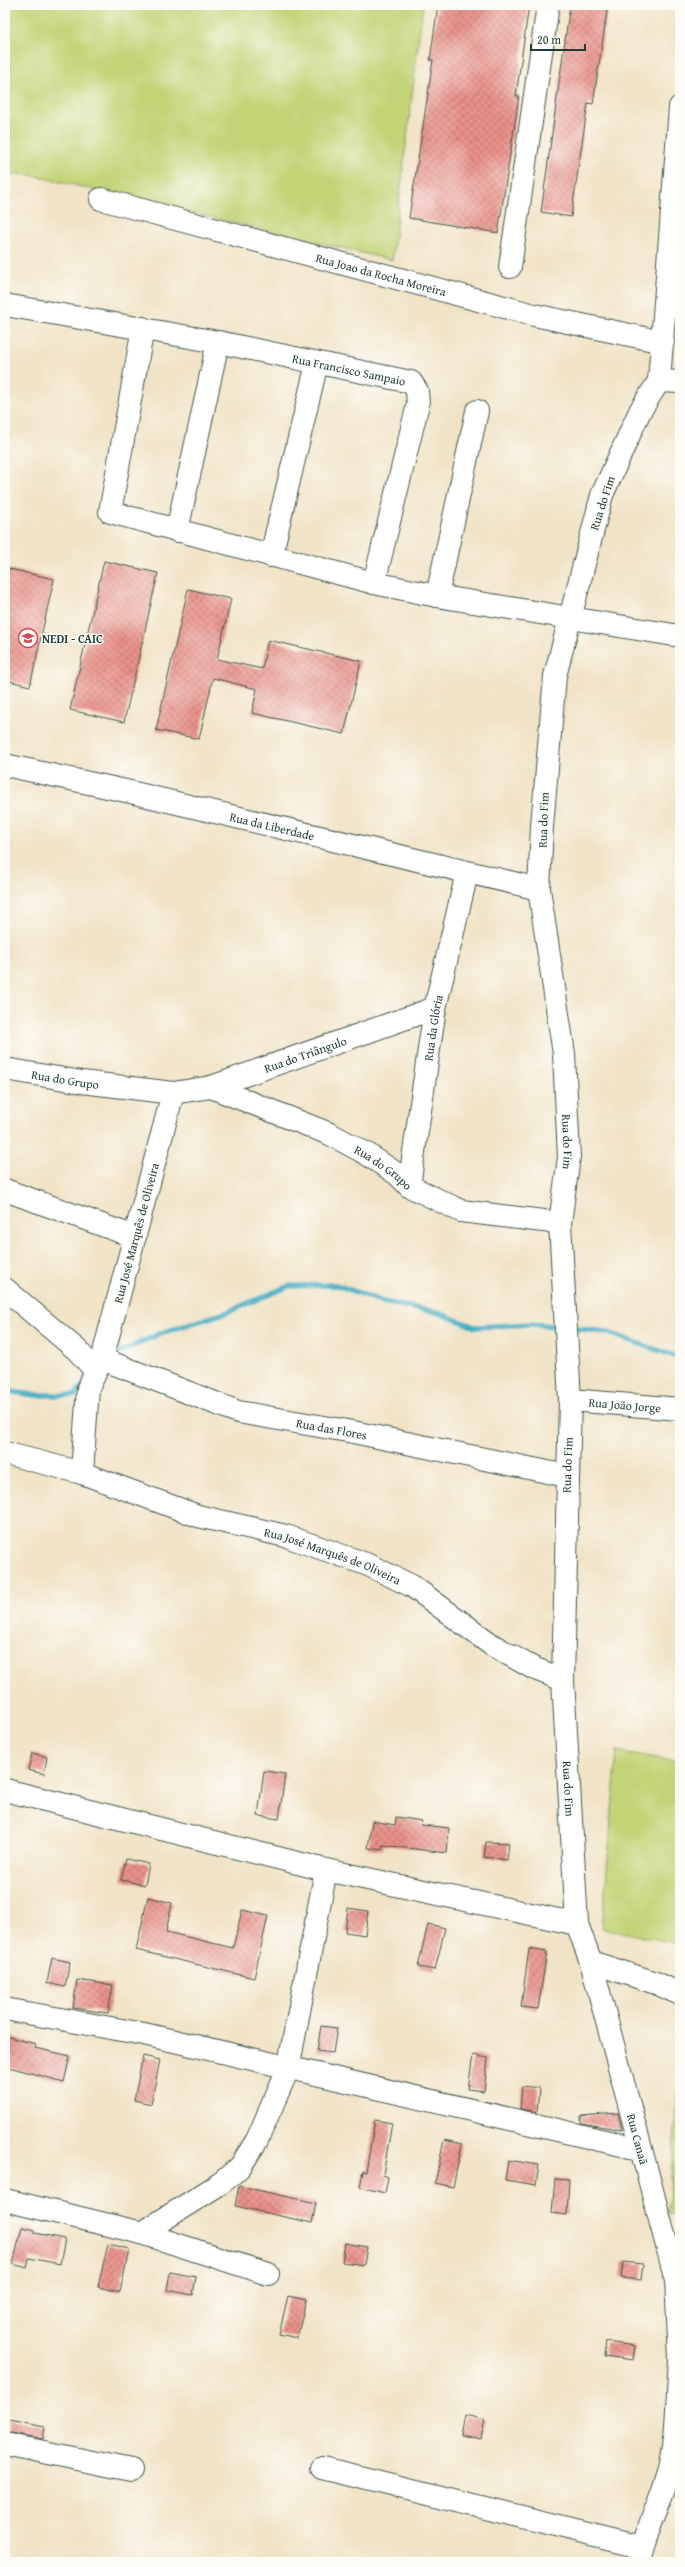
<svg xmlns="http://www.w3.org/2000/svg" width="685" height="2567" font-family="'Gentium Book Plus',serif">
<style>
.grass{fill:#c3d477;stroke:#718856}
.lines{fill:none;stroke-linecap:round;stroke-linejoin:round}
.stream{stroke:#43acc3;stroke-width:5.5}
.building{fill:url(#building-cross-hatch)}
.minor-casing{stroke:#3e564a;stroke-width:24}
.minor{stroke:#fff;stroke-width:22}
.labels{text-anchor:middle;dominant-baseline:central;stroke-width:3;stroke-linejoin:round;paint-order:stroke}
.street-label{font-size:12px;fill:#1f3d34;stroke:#fdfcf7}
.poi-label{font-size:12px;font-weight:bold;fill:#1f3d34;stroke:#fdfcf7;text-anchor:start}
</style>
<defs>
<pattern id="building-cross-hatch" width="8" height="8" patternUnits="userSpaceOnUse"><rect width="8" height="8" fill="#ea9189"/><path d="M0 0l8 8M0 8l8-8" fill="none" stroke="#bd7871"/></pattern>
</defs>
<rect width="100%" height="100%" fill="#fdfcf7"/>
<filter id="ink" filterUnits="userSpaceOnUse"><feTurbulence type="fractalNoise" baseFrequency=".025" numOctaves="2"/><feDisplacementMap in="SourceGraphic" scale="8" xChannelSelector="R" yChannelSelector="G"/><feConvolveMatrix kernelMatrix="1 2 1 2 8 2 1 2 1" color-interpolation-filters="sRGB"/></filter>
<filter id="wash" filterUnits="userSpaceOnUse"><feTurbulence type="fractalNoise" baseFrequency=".012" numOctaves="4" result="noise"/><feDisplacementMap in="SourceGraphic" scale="16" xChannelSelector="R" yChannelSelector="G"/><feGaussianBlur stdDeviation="0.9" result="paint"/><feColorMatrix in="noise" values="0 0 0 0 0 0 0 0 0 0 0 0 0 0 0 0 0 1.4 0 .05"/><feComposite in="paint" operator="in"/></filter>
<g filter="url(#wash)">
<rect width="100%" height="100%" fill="#f1e3c6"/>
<!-- grass -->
<g class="grass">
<path d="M5,5H423L392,260L27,174H5Z"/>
<path d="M617,1751L680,1762V1944L602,1928Z"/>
<path d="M680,2065V2217L668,2213Z"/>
</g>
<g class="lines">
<!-- stream -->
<g class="stream">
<path d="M573,1328L606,1332L680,1358"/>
<path d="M114,1355L161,1333L225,1313L289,1286L337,1285L383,1302L436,1312L475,1327L531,1324L555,1326"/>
<path d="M5,1391L35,1395H75L81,1388"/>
</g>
</g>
<g id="blocks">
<!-- building -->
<g class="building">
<path d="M438,5H529L516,96H519L498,233L409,218L433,60H430Z"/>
<path d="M570,5H608L593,104L588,103L571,217L541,212Z"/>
<path d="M104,561L158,573L124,722L70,710Z"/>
<path d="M5,568L54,579L30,686L5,680Z"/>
<path d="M188,589L231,599L217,659L262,669L268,640L361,661L344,734L252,713L257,689L213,678L199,739L156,730Z"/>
<path d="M32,1753L47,1757L44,1774L28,1770Z"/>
<path d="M264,1771L285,1774L279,1819L258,1816Z"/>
<path d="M396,1817L422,1821L421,1825L449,1828L447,1853L383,1845L382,1850L368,1848L372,1821L395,1825Z"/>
<path d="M486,1842L509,1843L507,1860L484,1857Z"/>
<path d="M126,1859L149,1864L145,1885L121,1880Z"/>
<path d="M148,1897L172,1903L166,1932L233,1948L242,1910L268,1916L254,1978L136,1950Z"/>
<path d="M348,1908L368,1911L365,1935L345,1932Z"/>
<path d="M428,1924L445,1928L435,1970L418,1967Z"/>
<path d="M529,1949L547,1952L538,2009L521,2007Z"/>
<path d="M52,1958L70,1962L65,1987L47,1983Z"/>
<path d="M77,1980L113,1985L108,2013L73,2008Z"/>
<path d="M321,2026L337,2028L333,2053L317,2051Z"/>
<path d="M5,2036L36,2044L35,2048L70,2056L64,2082L5,2066Z"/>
<path d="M473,2055L488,2058L484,2091L468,2089Z"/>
<path d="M143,2056L160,2060L151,2104L134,2100Z"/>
<path d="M522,2086L539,2088L537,2112L520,2109Z"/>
<path d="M618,2113L622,2130L581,2123V2116Z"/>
<path d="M375,2120L392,2123L383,2175L388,2177L385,2193L360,2187L363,2171L366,2172Z"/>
<path d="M444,2140L462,2144L453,2187L435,2183Z"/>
<path d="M508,2160L539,2165L536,2185L505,2180Z"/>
<path d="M555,2179L569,2180L567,2215L552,2213Z"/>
<path d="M239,2186L316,2203L312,2223L235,2206Z"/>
<path d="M22,2227L35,2230V2233L65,2239L60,2264L29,2258L27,2268L13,2264Z"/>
<path d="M345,2243L367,2247L364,2265L342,2262Z"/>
<path d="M108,2244L129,2249L120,2292L98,2287Z"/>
<path d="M623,2262L643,2264L641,2280L621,2278Z"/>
<path d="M170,2272L196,2277L193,2295L167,2290Z"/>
<path d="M288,2296L306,2300L297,2338L279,2334Z"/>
<path d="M606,2342L635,2346L633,2360L604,2356Z"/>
<path d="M465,2415L485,2420L481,2439L461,2435Z"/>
<path d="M10,2420L45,2427L43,2439L7,2432Z"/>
</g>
</g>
</g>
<g filter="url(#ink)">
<use href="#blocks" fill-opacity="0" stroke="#3e564a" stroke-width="1"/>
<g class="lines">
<!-- minor casing -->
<g class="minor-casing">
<g id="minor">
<path id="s1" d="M680,107L659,381L640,411L602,495L555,676L542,826L539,889L564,1054L569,1157L560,1223L570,1400L563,1680L577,1924L591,1962L668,2250L676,2281L680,2358"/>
<path id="s2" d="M101,199L534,315L663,342"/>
<path d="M510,267L548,5"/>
<path id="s3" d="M5,305L218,342L411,382L417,391L418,404L374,583L437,596L680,636"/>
<path d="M143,328L110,512L374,583"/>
<path d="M659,381L680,382"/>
<path d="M177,531L218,342"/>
<path d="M271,556L317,363"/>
<path d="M437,596L477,411"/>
<path id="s4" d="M5,765L126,791L539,889"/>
<path id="s5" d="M5,1069L82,1082L173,1093L211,1087L435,1008"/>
<path id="s6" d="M211,1087L330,1134L367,1154L397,1174L409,1186L461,1211L560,1223"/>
<path id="s7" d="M173,1093L102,1359L88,1388L82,1473L198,1516L286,1536L366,1564L412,1586L492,1645L533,1668L563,1680"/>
<path id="s8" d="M409,1186L435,1008L467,873"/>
<path d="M5,1190L135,1237"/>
<path d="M5,1289L77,1350L96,1371"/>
<path id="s9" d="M102,1359L238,1412L353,1432L567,1476"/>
<path id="s10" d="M570,1400L680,1409"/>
<path d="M5,1453L82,1473"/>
<path d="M5,1790L326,1870L577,1924"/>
<path d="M591,1962L656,1983L680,1994"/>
<path d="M5,2009L144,2034L639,2149"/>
<path d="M5,2200L142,2233L268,2274"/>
<path d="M142,2233L221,2183L240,2167L257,2140L288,2069L326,1870"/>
<path d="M5,2444L131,2470"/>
<path d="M322,2468L641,2546"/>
<path d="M638,2562C645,2532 659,2505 668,2475C678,2439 677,2397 680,2360"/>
</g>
</g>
<!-- minor -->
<use href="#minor" class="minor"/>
</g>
</g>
<!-- icons -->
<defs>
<g id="school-ring" transform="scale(1)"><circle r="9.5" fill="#fdfcf7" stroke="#d1495b" stroke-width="1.5"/><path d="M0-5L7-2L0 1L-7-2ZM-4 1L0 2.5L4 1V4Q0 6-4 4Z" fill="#d1495b"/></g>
</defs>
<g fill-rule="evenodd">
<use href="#school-ring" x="28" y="638"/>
</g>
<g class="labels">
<!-- street labels -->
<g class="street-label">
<text stroke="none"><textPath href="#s2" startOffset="290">Rua Joao da Rocha Moreira</textPath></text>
<text stroke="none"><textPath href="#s3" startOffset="350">Rua Francisco Sampaio</textPath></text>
<text transform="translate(602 503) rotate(-72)">Rua do Fim</text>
<text transform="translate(543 820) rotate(-88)">Rua do Fim</text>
<text stroke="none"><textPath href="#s4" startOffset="274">Rua da Liberdade</textPath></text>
<text stroke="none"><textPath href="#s8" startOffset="160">Rua da Glória</textPath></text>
<text stroke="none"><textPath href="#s5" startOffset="308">Rua do Triângulo</textPath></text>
<text stroke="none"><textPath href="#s5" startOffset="61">Rua do Grupo</textPath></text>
<text stroke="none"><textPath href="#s1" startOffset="1058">Rua do Fim</textPath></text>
<text stroke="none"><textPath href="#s6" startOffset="191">Rua do Grupo</textPath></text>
<text transform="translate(136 1233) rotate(-75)">Rua José Marquês de Oliveira</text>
<text stroke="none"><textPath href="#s10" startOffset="55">Rua João Jorge</textPath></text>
<text stroke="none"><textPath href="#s9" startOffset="241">Rua das Flores</textPath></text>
<text transform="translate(567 1465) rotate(-88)">Rua do Fim</text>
<text stroke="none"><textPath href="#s7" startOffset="657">Rua José Marquês de Oliveira</textPath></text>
<text stroke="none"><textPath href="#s1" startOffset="1706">Rua do Fim</textPath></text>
<text stroke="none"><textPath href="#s1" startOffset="2065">Rua Canaã</textPath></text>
</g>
<!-- poi labels -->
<g class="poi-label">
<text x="42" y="638">NEDI - CAIC</text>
</g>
</g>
<!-- margin -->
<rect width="685" height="2567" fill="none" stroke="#fdfcf7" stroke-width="20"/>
<!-- scale -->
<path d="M531 44v6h54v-6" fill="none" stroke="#1f3d34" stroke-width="2"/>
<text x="537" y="44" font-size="12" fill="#1f3d34" stroke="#fdfcf7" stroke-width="3" paint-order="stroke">20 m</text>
</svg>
